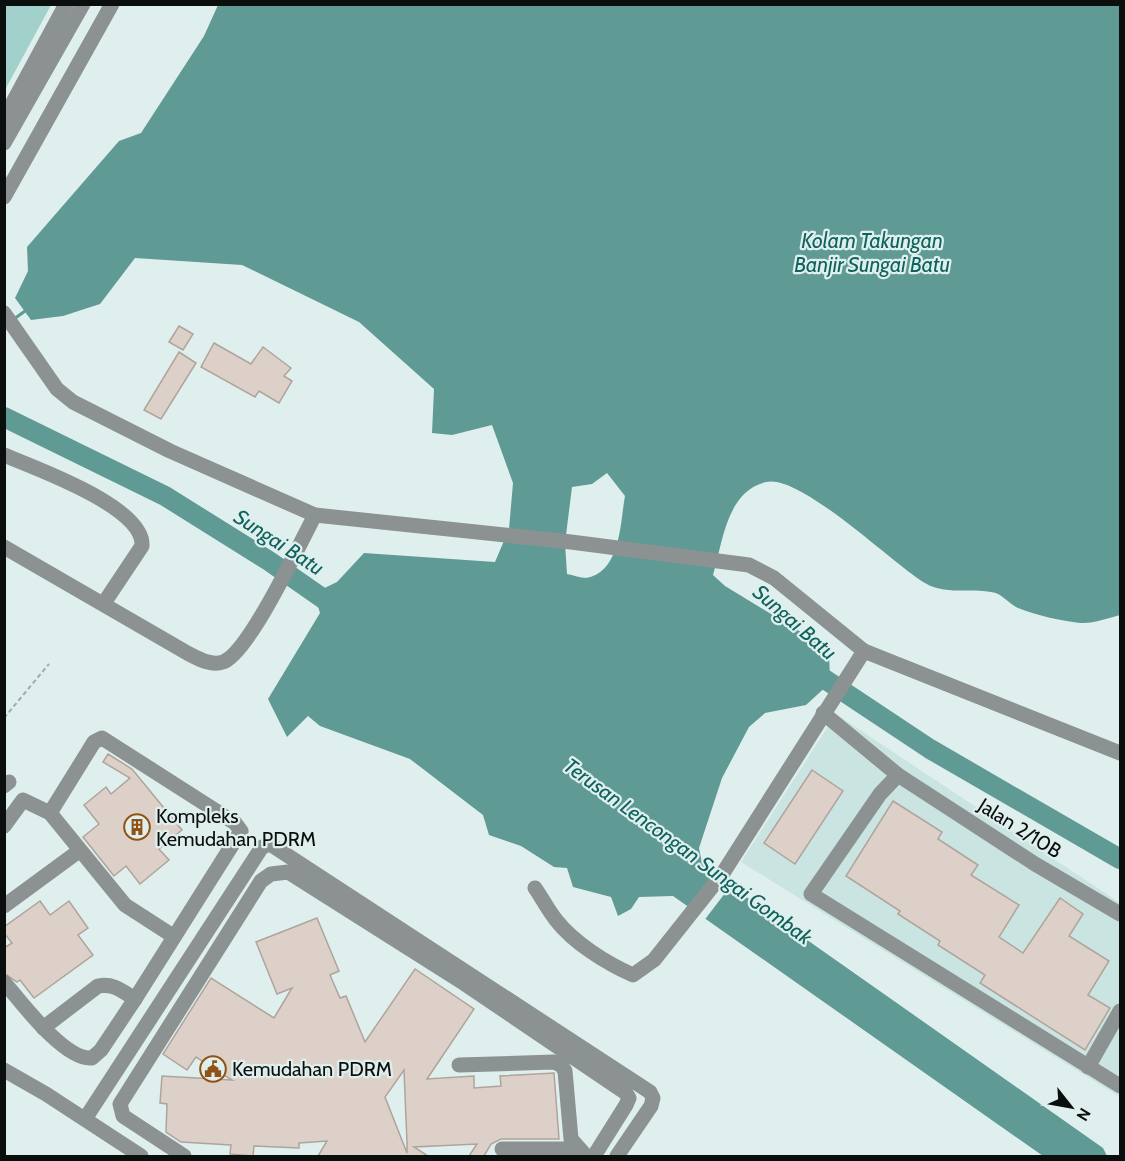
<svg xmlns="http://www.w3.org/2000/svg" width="1125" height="1161" font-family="Cabin,sans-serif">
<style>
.built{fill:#cae4e1}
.green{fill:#a2d1cc}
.water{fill:#609a95;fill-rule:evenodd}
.pier{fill:#dfefed}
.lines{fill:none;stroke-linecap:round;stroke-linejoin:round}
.stream{stroke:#609a95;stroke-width:3}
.river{stroke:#609a95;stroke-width:20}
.building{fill:#dcd0c8;stroke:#afa49c;stroke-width:1.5;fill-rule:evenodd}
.path{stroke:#9facaa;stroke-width:2;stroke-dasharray:4.5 3;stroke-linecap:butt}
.minor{stroke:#8c9291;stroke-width:15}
.labels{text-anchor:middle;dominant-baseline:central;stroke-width:4.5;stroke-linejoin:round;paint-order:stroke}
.poi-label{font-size:20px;fill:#0a0f0e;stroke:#dfefed;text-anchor:start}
.street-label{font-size:20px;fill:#0a0f0e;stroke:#dfefed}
.water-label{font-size:21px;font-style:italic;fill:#0f625d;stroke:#dfefed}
</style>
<rect width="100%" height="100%" fill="#dfefed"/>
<!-- built -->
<path class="built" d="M836,714L1120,903V1097L741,862Z"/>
<!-- green -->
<path class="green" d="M5,4L51,5L5,90L4,5Z"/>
<!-- water -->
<path class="water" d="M218,5H1120V615C1108,618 1093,624 1080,623C1062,621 1035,615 1018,608C1009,604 1002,593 991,592C969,588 945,595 925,583C894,565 800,473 766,482C726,492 723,542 713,575L725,586L829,649L830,683L806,705L765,713L749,727L722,778L699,848L702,863L712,873L1103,1148L1107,1156H1043L673,896L639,897L631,909L618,916L611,897L573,887L567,868L554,867L521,846L489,835L483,815L410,759L320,726L308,716L287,737L268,699L320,613L314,593L337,582L364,553L495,562L509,529L513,483L492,425L452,435L432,433L434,389L359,322L242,265L135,258L100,304L63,316L31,320L15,298L28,271L27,247L119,141L141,133L204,36ZM607,473L625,496C620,523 621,572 586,578C581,578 573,575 567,574L565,543L572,487L592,484Z"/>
<!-- pier -->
<path class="pier" d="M716,873L732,884L703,922L688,911Z"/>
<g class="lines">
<!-- stream -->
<path class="stream" d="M14,319L25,311"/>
<!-- river -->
<g class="river">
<path d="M4,417L165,496L269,561L325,600L338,596"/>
<path d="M808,668L930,749L1120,859"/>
</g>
</g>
<!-- building -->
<g class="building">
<path d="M179,326L193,334L183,350L169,342Z"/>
<path d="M214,343L251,364L263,347L291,368L284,376L292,381L279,403L259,391L255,397L201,367Z"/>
<path d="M179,352L196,363L161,419L144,410Z"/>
<path d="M108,754L132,769L182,830L159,849L169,860L140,884L126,866L114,876L83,837L99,824L84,805L106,787L111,794L130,778L103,762Z"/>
<path d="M812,770L843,791L795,864L764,843Z"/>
<path d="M893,801L942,832L938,839L978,865L971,875L1019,905L999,937L1023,953L1060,898L1083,914L1069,936L1109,961L1088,995L1110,1008L1085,1050L980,983L985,975L938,945L940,941L898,914L900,911L846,876Z"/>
<path d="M40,901L50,915L69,901L88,928L78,935L93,955L34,998L20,980L17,982L4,973V948L12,943L4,933V927Z"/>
<path d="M317,918L339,971L330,975L340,998L346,996L365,1042L415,969L474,1009L427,1079L474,1076V1088L501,1086L500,1076L554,1073L559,1139H501L491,1144L484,1156H469L477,1144L414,1147L428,1156H318L327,1141L299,1143V1148L254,1146L253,1156L230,1154L231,1145L181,1142L166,1132L167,1104L160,1103L162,1076L232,1080L196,1057L187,1070L163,1054L211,978L274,1018L292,988L277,994L256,942ZM404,1070L407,1143V1153L385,1097Z"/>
</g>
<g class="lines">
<!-- path -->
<path class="path" d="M4,718L49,664"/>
<!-- minor -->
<g class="minor">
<path d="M4,119L66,4"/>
<path d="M4,143L83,4"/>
<path d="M4,197L112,4"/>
<path d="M4,313L57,389L73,402L170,451L315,515L571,542L749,565L774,578L864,651L1120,753"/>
<path d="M4,455C35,468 145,507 142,546L104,603"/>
<path d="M4,547L189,654C199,659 211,666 223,662C249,653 300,543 315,515"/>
<path d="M823,713L898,775L1035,864L1120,914"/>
<path d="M898,775L880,794L811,894L1120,1086"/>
<path d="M4,786L9,782"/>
<path d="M4,826L23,800L50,813L125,905L173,936"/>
<path d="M535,888C542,898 548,910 556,920C574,943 606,963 633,975L654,960L723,873L864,651"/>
<path d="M4,906L79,851"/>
<path d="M4,982C21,1002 65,1061 92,1058L101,1050L135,999L241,831L235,823L102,738L94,742L50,813"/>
<path d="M43,1028L98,986C114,983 122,991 135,999"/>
<path d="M459,1065L554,1062L561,1065L565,1071L571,1139L586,1156"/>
<path d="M1088,1067L1120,1011"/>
<path d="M4,1070L46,1094L141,1156"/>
<path d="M85,1119L262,847L270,844L650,1092L653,1098L651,1106L617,1156"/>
<path d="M502,1149H578"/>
<path d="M184,1156L123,1116L120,1104L261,881L271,874L288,872L465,984L626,1093L629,1098L626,1105L594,1156"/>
</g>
</g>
<!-- icons -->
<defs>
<g id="building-ring" transform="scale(1.35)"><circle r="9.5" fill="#dfefed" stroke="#905315" stroke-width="1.5"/><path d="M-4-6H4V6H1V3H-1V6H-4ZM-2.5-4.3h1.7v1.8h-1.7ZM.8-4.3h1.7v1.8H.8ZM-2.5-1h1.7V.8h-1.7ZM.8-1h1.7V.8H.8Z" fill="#905315"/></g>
<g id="civic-ring" transform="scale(1.35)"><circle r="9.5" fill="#dfefed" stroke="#905315" stroke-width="1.5"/><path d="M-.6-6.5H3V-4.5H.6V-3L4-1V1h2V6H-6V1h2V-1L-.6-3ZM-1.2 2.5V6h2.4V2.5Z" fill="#905315"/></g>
</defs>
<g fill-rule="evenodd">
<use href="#building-ring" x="137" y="827"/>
<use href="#civic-ring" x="213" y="1069"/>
</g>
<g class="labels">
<!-- poi labels -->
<g class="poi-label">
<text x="156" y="816">Kompleks<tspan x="156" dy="23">Kemudahan PDRM</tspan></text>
<text x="232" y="1069">Kemudahan PDRM</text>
</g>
<!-- street labels -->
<g class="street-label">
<text transform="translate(1020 828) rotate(32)">Jalan 2/10B</text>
</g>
<!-- water labels -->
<g class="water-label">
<text x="872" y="240">Kolam Takungan<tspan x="872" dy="24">Banjir Sungai Batu</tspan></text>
<text transform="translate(279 542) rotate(33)">Sungai Batu</text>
<text transform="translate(795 622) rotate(41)">Sungai Batu</text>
<text transform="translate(688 851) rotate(36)">Terusan Lencongan Sungai Gombak</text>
</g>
</g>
<!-- border -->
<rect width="1125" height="1161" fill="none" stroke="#0a0f0e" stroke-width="12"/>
<!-- north arrow -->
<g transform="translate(1071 1107) rotate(121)" stroke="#dfefed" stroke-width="4.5" paint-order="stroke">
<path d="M0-4.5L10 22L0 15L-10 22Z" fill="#0a0f0e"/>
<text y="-9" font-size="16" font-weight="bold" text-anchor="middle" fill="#0a0f0e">N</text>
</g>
</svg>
